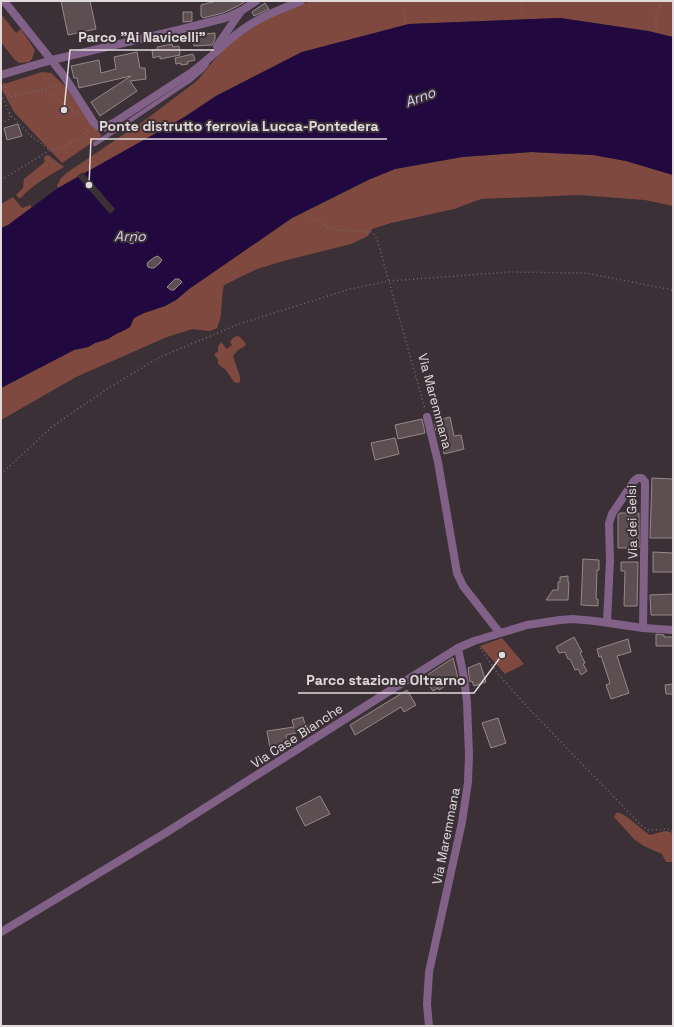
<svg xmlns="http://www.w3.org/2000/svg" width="674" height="1027" font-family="'Space Grotesk',sans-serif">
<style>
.green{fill:#80493f}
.water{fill:#210940}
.pier{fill:#3b3036}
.building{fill:#5d4f51;stroke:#97888a}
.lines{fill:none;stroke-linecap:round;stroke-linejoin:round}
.path{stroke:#73696e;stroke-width:1.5;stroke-dasharray:1 3;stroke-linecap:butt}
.service{stroke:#816187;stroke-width:4.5}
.minor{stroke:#816187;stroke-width:8}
.tertiary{stroke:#816187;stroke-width:8}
.labels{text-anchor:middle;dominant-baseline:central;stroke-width:4;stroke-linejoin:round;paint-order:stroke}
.street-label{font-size:13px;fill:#e1dadd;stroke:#3b3036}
.water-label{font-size:14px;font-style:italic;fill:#dcd2f7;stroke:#3b3036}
.leader{fill:none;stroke:#e1dadd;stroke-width:1.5}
.callout-dot{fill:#e1dadd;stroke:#3b3036;stroke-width:1.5}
.callout-label{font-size:14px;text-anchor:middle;font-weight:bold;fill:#e1dadd;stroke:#3b3036;stroke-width:4;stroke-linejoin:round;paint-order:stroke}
</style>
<rect width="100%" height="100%" fill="#3b3036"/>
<!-- green -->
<g class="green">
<path d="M311,1H673V37L648,31L560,18L409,24L302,52L216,96L183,118L58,188L57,186L61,178L68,172L148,118L198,80C208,67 219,53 231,43C254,23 284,10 311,1Z"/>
<path d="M1,14L16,33L21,29L35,50L32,59L29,62L19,63L14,59L1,42Z"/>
<path d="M42,72L51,73L65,86L102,136L62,163L14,112L1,88V85Z"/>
<path d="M531,152L593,155L626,161L673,175V206L645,200L579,195L481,199L454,209L391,223L372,229L368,236L351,244L287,260L257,269L224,285C220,301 224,312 217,328L210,331L192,329L167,337L76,377L1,420V388L74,350L88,347L95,343L108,339L116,334L130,327L134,318L144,313L165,306L176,300L189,289L292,218L368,180L395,169L462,157Z"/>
<path d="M48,155L64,167C51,174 30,187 21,198H19L16,195L23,188L24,179L45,162L44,157Z"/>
<path d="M13,197L22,208L31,205V208L8,225L1,228V204Z"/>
<path d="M237,336L240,337L246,344L245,346L238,350L233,356L240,377V382L237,383L234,382L226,370L218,364V359L215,356V353L218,352V347L221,342L227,349L232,345L230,342L233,338Z"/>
<path d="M502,638L524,664L505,674L480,646Z"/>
<path d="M617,812C629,816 639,828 650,835L665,831L671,832L673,835V862H666L662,854L644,846L635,840L614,817Z"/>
</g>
<!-- water -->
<path class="water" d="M560,18L648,31L673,37V175L626,161L593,155L531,152L462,157L395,169L368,180L292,218L189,289L176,300L165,306L144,313L134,318L130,327L123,331L116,334L108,339L95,343L88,347L74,350L1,388V228L8,225L58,188L183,118L216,96L302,52L409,24Z"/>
<!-- pier -->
<path class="pier" d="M83,172L115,209L110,214L77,176Z"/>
<!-- building -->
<g class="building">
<path d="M61,1H90L96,29L68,35Z"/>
<path d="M216,1H246L238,6L223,13L203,18L201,16V5Z"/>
<path d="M265,3L269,9L254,16L252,12Z"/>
<path d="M183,12H192V21L183,22Z"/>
<path d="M215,33V39L212,45L194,46L193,35Z"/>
<path d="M172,44L173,47L179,46L180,55L160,59V56L153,58L152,50L158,49L157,47Z"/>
<path d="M137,52L140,68H145L146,79L130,81L137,91L100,116L91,102L131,76L79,88L77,78H74L71,66L99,60L101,73L116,69L114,57Z"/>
<path d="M193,54L195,60L187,62L188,64L181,65V63L176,64L175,58Z"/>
<path d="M18,124L22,136L7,140L4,128Z"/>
<path d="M136,232H138L142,235L140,238L134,243L131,244L127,241L129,238Z"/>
<path d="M158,256L162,260L160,263L154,268H151L148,267L147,264L148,262L155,257Z"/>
<path d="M175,279H179L182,282L174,290H171L167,287Z"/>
<path d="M450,417L454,436L461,435L464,449L444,454L438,430L436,431L434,421Z"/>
<path d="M422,419L425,433L398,439L395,425Z"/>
<path d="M395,438L399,454L375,460L371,443Z"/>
<path d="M652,478L673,479V538H650Z"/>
<path d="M620,513H639V548H618V515Z"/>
<path d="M653,552L673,553V572H653Z"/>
<path d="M583,559L599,560V570H597L596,599H598V606L581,605Z"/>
<path d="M621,562H638L637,606H624L625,571H621Z"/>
<path d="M568,576V582H569L568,600H546L553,590H558V582H560V577Z"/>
<path d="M673,594V615H651L650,595Z"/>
<path d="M656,634L664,635V637H673V646H656Z"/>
<path d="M574,637L582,652L580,653L585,663L583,664L587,671L581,675L578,669L575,670L570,659H568L565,652L559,653L556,647Z"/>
<path d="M628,639L631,652L617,656L629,693L611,699L606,685L610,683L601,656L599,657L597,649Z"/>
<path d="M453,658L458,678L439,690L438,688L433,691L424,677Z"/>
<path d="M480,663L486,682L474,686L472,681L470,682L468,668Z"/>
<path d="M673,684V694H666L665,685Z"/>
<path d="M407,690L416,705L404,712L401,707L355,735L350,725Z"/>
<path d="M303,717L305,725H309L310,730L286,735L287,746L270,748L267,731L294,727L292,720Z"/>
<path d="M498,718L506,743L491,748L482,723Z"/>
<path d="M320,796L330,814L305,826L296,808Z"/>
</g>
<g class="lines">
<!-- path -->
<g class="path">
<path d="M401,1L406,23"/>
<path d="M520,1L523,17"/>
<path d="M656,31V14L663,1"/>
<path d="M4,83L8,94L11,97L42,90"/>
<path d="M63,91L58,86L54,85L42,90L48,92L79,115"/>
<path d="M1,94L10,114V119L2,123"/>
<path d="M66,95L73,111"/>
<path d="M9,113L30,135L50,150"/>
<path d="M1,180L50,150L65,146L72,142L78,140L88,130"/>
<path d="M310,216L330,228L340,230L372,232L377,239L425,409"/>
<path d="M1,474L53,426L104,391L158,358L239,324L350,289L389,281L509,272L586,273L673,290"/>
<path d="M480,648L498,674L533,713L641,825L648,830L669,829L673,831"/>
</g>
<!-- service -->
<path class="service" d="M95,144L189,81L202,70L207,64"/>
<!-- minor -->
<g class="minor">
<path d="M4,1L64,76L94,123L99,127L103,128L115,122L192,72C210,59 224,43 242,30C260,17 281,9 301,1"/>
<path d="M217,46L241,11"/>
<path d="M427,417L438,462L457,573L463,586L499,632"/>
<path d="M607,622L610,560L609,523L612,514L634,481L638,478H642L645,482V489L643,628"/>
<path d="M1,932L167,832L391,690L458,648L474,641L527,625L560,620L573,619L595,621L643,628L673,630"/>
<path d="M429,1026L427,1004L429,972L462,822L468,782L469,755L467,702L464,678L458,648"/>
</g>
<!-- tertiary -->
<path class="tertiary" d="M1,75L52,60L182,29L225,18L241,11L256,1"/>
</g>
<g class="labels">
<!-- street labels -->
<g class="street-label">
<text transform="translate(435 401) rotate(75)">Via Maremmana</text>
<text transform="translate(632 522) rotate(-91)">Via dei Gelsi</text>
<text transform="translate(297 736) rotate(-33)">Via Case Bianche</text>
<text transform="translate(446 836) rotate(-79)">Via Maremmana</text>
</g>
<!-- water labels -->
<g class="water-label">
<text transform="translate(420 97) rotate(-21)">Arno</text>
<text x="130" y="236">Arno</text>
</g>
</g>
<!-- callouts -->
<path class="leader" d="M64 110L70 50H214M89 185L91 139H387M502 655L474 693H298"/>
<g class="callout-dot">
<circle cx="64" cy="110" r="4"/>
<circle cx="89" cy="185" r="4"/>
<circle cx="502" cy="655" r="4"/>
</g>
<g class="callout-label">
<text x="142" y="42">Parco "Ai Navicelli"</text>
<text x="239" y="131">Ponte distrutto ferrovia Lucca-Pontedera</text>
<text x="386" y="685">Parco stazione Oltrarno</text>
</g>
<!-- border -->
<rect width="674" height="1027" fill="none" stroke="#e1dadd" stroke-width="4"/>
</svg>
